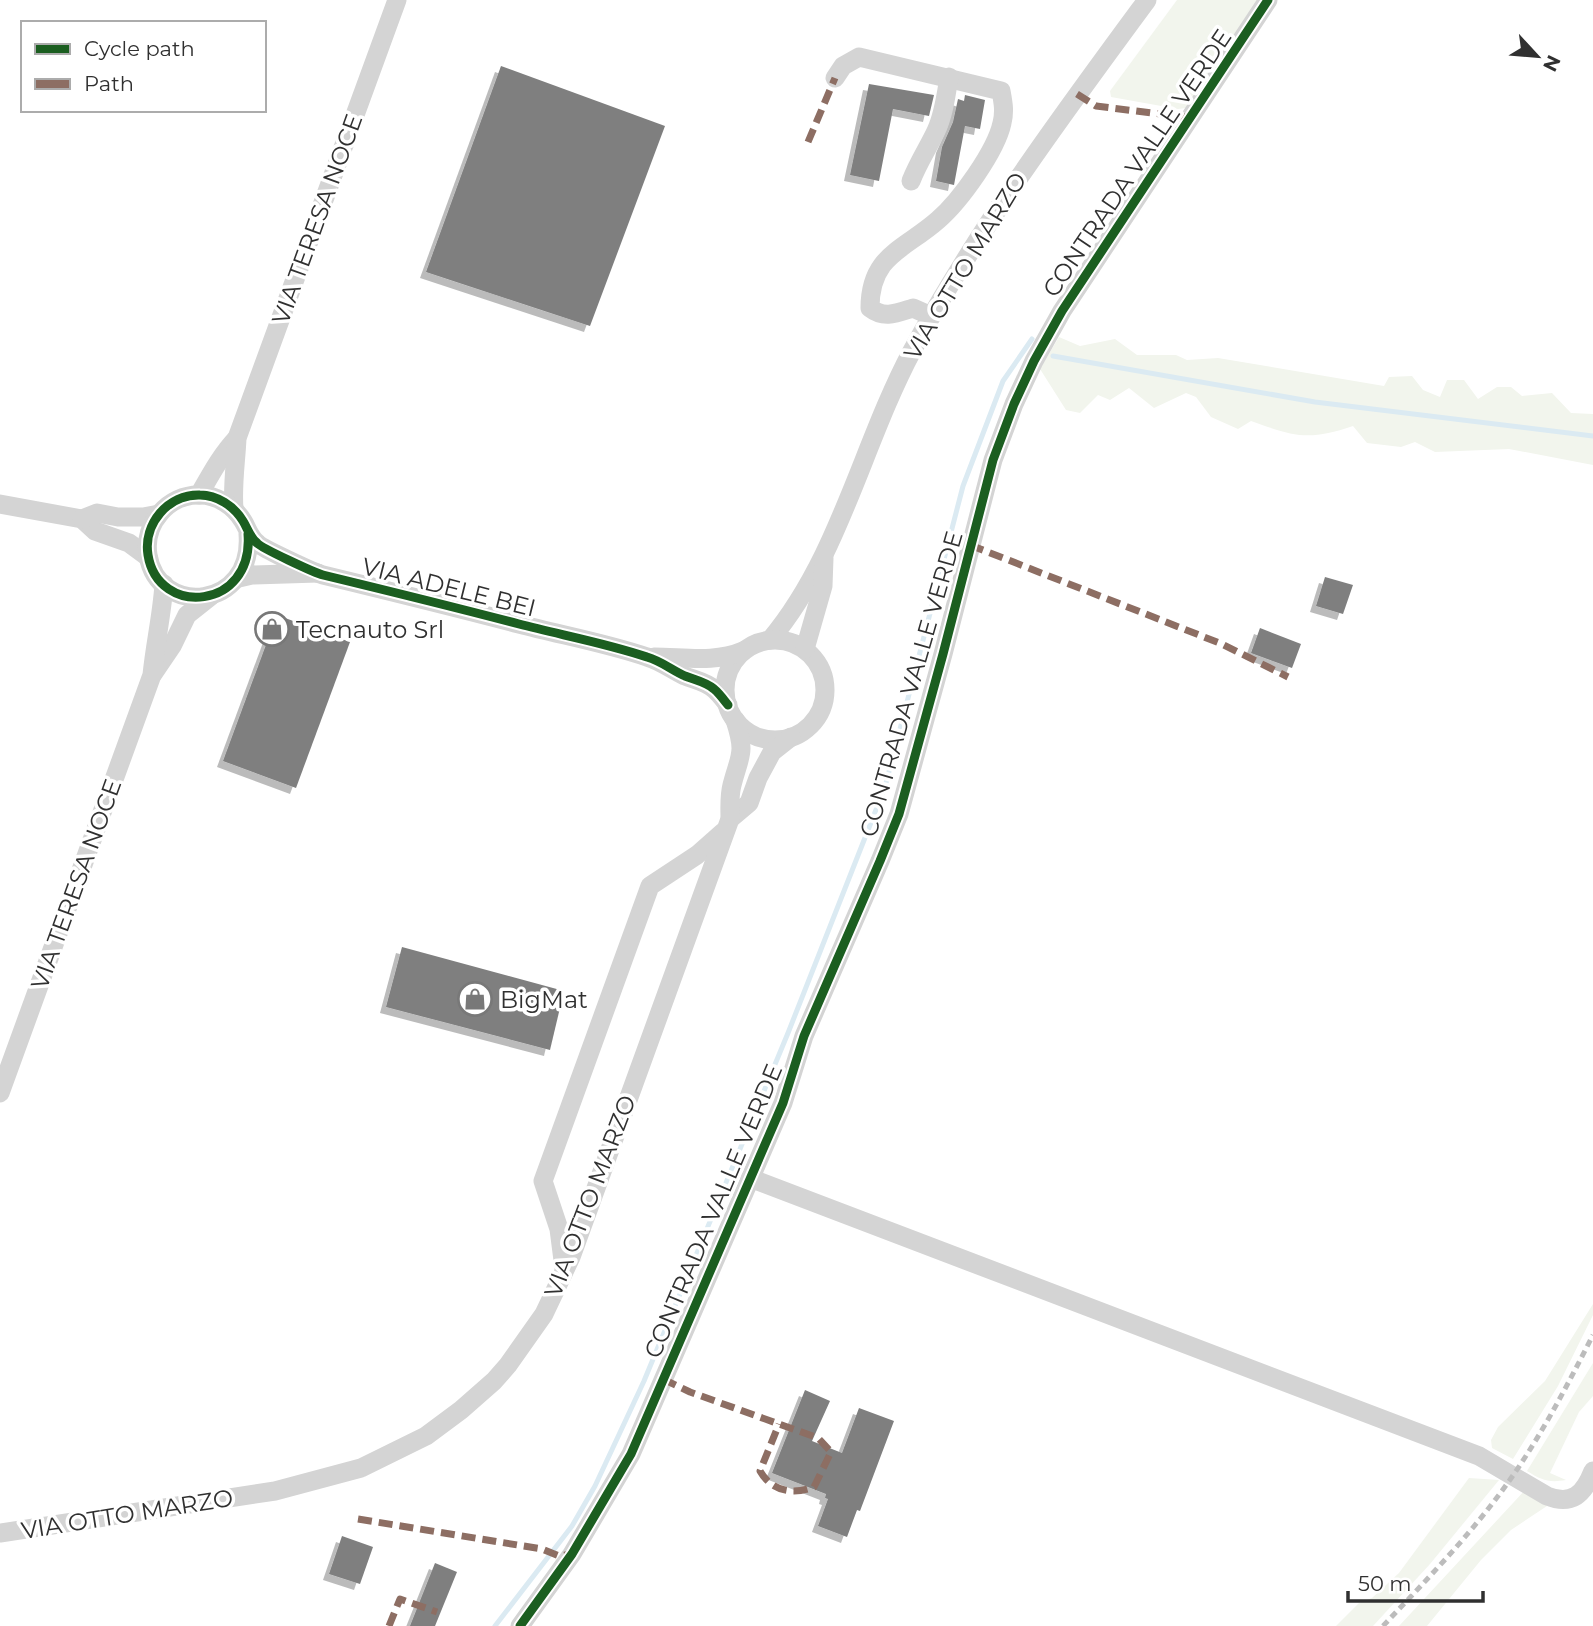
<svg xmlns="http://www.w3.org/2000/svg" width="1593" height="1626" font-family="Montserrat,sans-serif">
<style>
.green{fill:#f2f5ed}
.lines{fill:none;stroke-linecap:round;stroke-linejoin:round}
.stream{stroke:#dbeaf2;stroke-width:5}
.building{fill:#7f7f7f;filter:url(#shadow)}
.minor{stroke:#d4d4d4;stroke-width:19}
.rail{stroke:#bcbcbc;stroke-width:5;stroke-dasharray:7 5;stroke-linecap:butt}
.quiet{stroke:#8d6e63;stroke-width:7;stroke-dasharray:14 7;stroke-linecap:butt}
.cycleway-casing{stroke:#fff;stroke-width:13}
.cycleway{stroke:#1b5e20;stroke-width:9}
.labels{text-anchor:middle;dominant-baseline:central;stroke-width:7;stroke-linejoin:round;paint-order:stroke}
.street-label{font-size:24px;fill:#303030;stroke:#fff}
.poi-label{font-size:24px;fill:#303030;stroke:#fff;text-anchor:start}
</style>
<defs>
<filter id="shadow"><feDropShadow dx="-6" dy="6" stdDeviation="0" flood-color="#0004"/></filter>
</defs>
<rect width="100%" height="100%" fill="#fff"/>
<!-- green -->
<g class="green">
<path d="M1177,0H1261L1186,108L1178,109L1111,97L1110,91Z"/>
<path d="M1059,337L1080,346L1115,339L1137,355H1176L1187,360L1218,358L1384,386L1389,377L1412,376L1423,390L1440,397L1447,380H1464L1478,399L1497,387H1511L1522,396L1552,393L1571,413L1593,414V465L1509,449L1435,452L1415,442L1401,447L1367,443L1353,426C1309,441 1295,437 1251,421L1238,429L1211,417L1196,397L1186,393L1154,408L1129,388L1110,400L1098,395L1080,413L1066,410L1040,369Z"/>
<path d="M1593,1304V1315L1558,1386L1513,1459L1492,1448L1491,1440L1498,1427L1545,1381Z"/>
<path d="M1593,1363V1396L1579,1412L1550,1473L1566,1480C1549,1483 1541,1480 1527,1471Z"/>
<path d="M1469,1478L1499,1480L1430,1564L1373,1626H1336L1359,1603L1372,1598L1399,1573Z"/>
<path d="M1526,1489L1547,1506L1511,1530L1481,1560L1427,1626H1399Z"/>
</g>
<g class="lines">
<!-- stream -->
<g class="stream">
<path d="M1053,356L1315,402L1593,436"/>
<path d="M495,1626L572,1526L595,1486L644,1381L788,1033L885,787L963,486L1003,381L1032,339"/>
</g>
</g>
<!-- building -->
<g class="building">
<path d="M501,66L665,126L590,326L426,272Z"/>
<path d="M869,84L934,95L929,116L893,109L879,181L850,175Z"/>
<path d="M965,95L985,100L980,129L965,126L954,185L936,181L942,147L953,122L958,99L964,101Z"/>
<path d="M1325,577L1353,585L1343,614L1316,606Z"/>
<path d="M277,615L350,642L296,788L223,761Z"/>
<path d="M1260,628L1301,644L1292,668L1251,653Z"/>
<path d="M402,947L564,991L550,1050L386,1007Z"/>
<path d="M805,1390L830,1401L812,1441L842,1453L859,1408L894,1421L860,1511L857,1510L847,1537L818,1526L828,1499L825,1498L826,1494L772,1473Z"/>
<path d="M342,1536L373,1547L360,1584L329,1574Z"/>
<path d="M435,1563L457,1572L435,1626H410Z"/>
</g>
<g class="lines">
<!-- minor -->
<g class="minor">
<path d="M835,78L843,66L859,57L1001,91C1003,102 1005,111 1002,123C996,151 960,201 938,220C904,250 870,255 870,308C884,319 897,313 913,308L931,316"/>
<path d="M911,181C918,163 928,148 936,131C944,114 946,95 949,77"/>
<path d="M199,495C211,474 221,455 237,438"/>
<path d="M0,504L82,519L95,531L129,543L148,557"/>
<path d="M234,509C232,485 236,462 237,438L397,0"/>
<path d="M82,519L97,513L118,517H143L159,514"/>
<path d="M248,534C254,610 158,618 148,555C143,524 168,494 200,495C217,495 234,506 243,521C248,529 249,536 257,543C261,548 315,573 323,575C389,591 454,607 519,624C561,635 606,643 647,657C661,661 672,670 685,676C695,680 706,682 714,689C719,693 724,700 728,705"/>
<path d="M239,578L252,575L318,573"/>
<path d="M770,640C839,558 862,445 912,351C979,227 1063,114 1147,0"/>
<circle cx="775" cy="690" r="50"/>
<path d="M805,649L823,586L824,558"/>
<path d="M654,657C684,657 715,663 743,651"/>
<path d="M153,674L172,646L187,615L211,596"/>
<path d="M730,819L749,803L758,778L772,752L791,737"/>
<path d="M0,1093L152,675C155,644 162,615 164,584"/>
<path d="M750,1178L1479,1456L1547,1496C1572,1506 1584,1494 1593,1471"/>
<path d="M564,1268L559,1229L543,1181L650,886L697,855L723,832"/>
<path d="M0,1533L275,1491L361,1468L426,1436L461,1410L494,1381L508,1365L544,1314L571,1257L730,819C730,808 729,796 732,785C740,754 746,754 735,720"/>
<path d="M520,1626L572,1554L631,1454L783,1103L804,1036L880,861L899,814L943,654L993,460L1014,404L1034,361L1062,311L1268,0"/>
</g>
<!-- rail -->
<path class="rail" d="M1383,1626C1432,1574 1483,1522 1522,1462C1549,1421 1571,1378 1593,1335"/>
<!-- quiet -->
<g class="quiet">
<path d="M1077,94L1096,106L1192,118"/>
<path d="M808,142L835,78"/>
<path d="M970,545L1222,644L1288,677"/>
<path d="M663,1379L690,1392L818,1438L831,1452L814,1487C794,1495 772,1492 760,1471L779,1424"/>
<path d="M358,1519L542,1549L559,1556L572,1554"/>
<path d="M389,1626L400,1599L437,1612"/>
</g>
<!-- cycleway casing -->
<g class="cycleway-casing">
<g id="cycleway">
<path d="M248,534C254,610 158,618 148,555C143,524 168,494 200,495C217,495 234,506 243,521C248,529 249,536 257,543C261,548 315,573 323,575C389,591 454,607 519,624C561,635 606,643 647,657C661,661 672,670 685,676C695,680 706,682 714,689C719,693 724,700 728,705"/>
<path d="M520,1626L572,1554L631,1454L783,1103L804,1036L880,861L899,814L943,654L993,460L1014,404L1034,361L1062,311L1268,0"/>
</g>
</g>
<!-- cycleway -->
<use href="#cycleway" class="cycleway"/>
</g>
<!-- icons -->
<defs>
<g id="shop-ring" transform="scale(1.75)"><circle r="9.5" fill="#fff" stroke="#787878" stroke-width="1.5"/><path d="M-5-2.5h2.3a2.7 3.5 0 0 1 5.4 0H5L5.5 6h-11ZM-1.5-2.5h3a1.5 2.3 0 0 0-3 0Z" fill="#787878"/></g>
</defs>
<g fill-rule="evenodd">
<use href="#shop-ring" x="272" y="629"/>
<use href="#shop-ring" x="475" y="999"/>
</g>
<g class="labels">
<!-- street labels -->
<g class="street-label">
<text transform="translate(1137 163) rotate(-56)">CONTRADA VALLE VERDE</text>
<text transform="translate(317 219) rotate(-70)">VIA TERESA NOCE</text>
<text transform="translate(965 266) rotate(-59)">VIA OTTO MARZO</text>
<text transform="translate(449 587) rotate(14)">VIA ADELE BEI</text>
<text transform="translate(911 684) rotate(-74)">CONTRADA VALLE VERDE</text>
<text transform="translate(76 884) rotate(-70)">VIA TERESA NOCE</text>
<text transform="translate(590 1196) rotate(-69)">VIA OTTO MARZO</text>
<text transform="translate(713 1211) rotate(-67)">CONTRADA VALLE VERDE</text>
<text transform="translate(127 1514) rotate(-9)">VIA OTTO MARZO</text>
</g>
<!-- poi labels -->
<g class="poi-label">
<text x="296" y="629">Tecnauto Srl</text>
<text x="500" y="999">BigMat</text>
</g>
</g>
<!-- legend -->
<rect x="21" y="21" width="245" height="91" fill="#ffffff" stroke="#acacac" stroke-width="2"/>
<rect x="35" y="44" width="35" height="10" fill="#1b5e20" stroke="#acacac" stroke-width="2"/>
<text x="84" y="56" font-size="21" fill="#303030">Cycle path</text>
<rect x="35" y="79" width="35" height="10" fill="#8d6e63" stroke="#acacac" stroke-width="2"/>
<text x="84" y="91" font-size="21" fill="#303030">Path</text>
<!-- north arrow -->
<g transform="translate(1537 56) rotate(116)" stroke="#ffffff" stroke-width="5" paint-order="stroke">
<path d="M0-5L12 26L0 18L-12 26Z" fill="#303030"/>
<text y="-10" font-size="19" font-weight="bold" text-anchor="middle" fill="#303030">N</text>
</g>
<!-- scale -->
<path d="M1348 1591v10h135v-10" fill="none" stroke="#303030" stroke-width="3.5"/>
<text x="1358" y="1591" font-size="21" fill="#303030" stroke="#ffffff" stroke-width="5" paint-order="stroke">50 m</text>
</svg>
